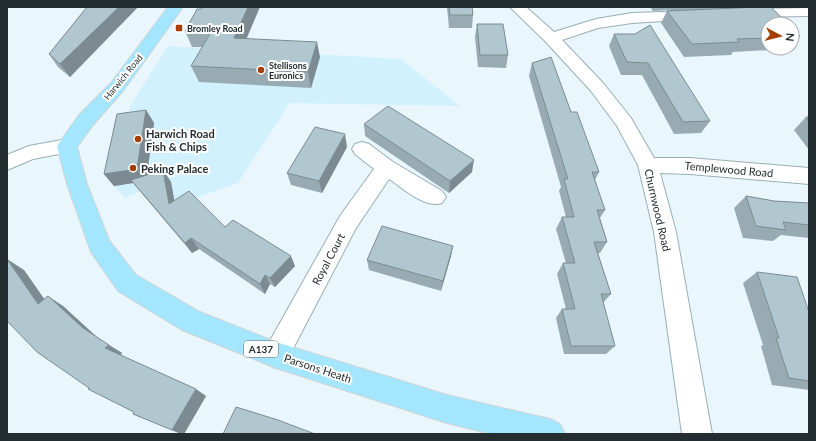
<svg xmlns="http://www.w3.org/2000/svg" width="816" height="441" font-family="Lato,sans-serif">
<style>
.built{fill:#d2f1fe}
.lines{fill:none;stroke-linecap:round;stroke-linejoin:round}
.minor-casing{stroke:#99aeb7;stroke-width:2}
.major-casing{stroke:#d3d5d6;stroke-width:2}
.minor{fill:#fff;fill-rule:evenodd}
.major{fill:#a3e6fe;fill-rule:evenodd}
.wall{fill:#98abb3}
.shaded-wall{fill:#7c8b92}
.building{fill:#b1c7d0;stroke:#7c8b92}
.poi-dot{fill:#a34002;stroke:#fff;stroke-width:1.5}
.labels{text-anchor:middle;dominant-baseline:central;stroke-width:4;stroke-linejoin:round;paint-order:stroke}
.far-poi-label{font-size:9px;font-weight:bold;fill:#242d30;stroke:#fff;text-anchor:start}
.far-street-label{font-size:9px;fill:#242d30;stroke:#fff}
.shield{fill:#fff;stroke:#666c6e;stroke-width:1}
.shield-label{font-size:10px;font-weight:bold;fill:#242d30}
.poi-label{font-size:11px;font-weight:bold;fill:#242d30;stroke:#fff;text-anchor:start}
.street-label{font-size:11px;fill:#242d30;stroke:#fff}
</style>
<rect width="100%" height="100%" fill="#e9f7fc"/>
<!-- built -->
<path class="built" d="M168,46L401,59L460,106L290,103L238,183L175,205L143,190L125,198L114,186L130,106Z"/>
<g class="lines">
<!-- minor casing -->
<g class="minor-casing">
<g id="minor">
<path d="M510,7H526L554,32L596,19L632,13L695,11L700,12L702,15L700,18L695,19L632,23L598,28L562,40L603,83L631,118L654,158H690L809,168V184L690,174L660,173L676,232L712,434H682L654,232L638,165L617,126L591,91L545,41Z"/>
<path d="M809,8V16L748,17L743,16L741,13L743,10L748,9Z"/>
<path d="M67,139L74,141L77,146L74,151L33,159L7,170V155L29,146Z"/>
<path d="M362,142L369,144L393,162L442,191L446,197L442,203C425,209 403,188 389,179L356,228L285,364L276,368L267,364L263,355L267,346L340,216L374,169L355,154L352,149L355,144Z"/>
</g>
</g>
<!-- major casing -->
<g class="major-casing">
<path id="major" d="M168,7H183L123,91L93,125L77,147L87,184L109,240L136,275L200,312L276,342L447,395L550,419L560,424L565,434H491L447,423L276,368L182,330L118,291L91,252L67,184L57,146L79,115L111,83Z"/>
</g>
<!-- minor -->
<use href="#minor" class="minor"/>
<!-- major -->
<use href="#major" class="major"/>
</g>
<!-- wall -->
<g class="wall">
<path d="M87,7H138L70,77L58,67L49,54Z"/>
<path d="M447,7H472L473,15L472,28H449Z"/>
<path d="M650,7H753L768,24V48H791L790,49L733,52L731,55L684,57L661,23L667,11L671,10L653,11Z"/>
<path d="M197,9L246,38L320,57L311,88L199,82L191,66L202,47H192L185,31Z"/>
<path d="M477,24L508,55L506,68L478,67L475,37Z"/>
<path d="M792,28L800,36L792,46Z"/>
<path d="M614,34H635L710,121L701,133L674,134L642,75H621L609,46Z"/>
<path d="M532,63L571,112L599,172L595,180L605,210L600,218L607,242L600,253H598L611,294L603,303L615,346L606,354H564L556,318L562,309H566L557,274L563,263H566L556,229L562,217H566L559,191L561,187L529,76Z"/>
<path d="M146,110L154,123L147,175L163,170L171,182L174,200L295,266L275,287L270,284L265,294L199,249L192,253L133,183L114,186L104,174Z"/>
<path d="M806,117H809V150L794,130Z"/>
<path d="M364,124L472,172L449,193L365,136Z"/>
<path d="M347,147L322,193L291,185L287,173Z"/>
<path d="M746,196L774,201L809,203V238L781,235L773,241L743,238L734,208Z"/>
<path d="M453,246L451,256L441,291L369,270L367,260Z"/>
<path d="M24,270L44,299L63,306L96,337L122,353L121,355L206,396L184,434H181L133,414L134,412L89,388Z"/>
<path d="M757,272L809,312V390L772,385L761,346L763,345L743,283Z"/>
</g>
<!-- shaded-wall -->
<g class="shaded-wall">
<path d="M119,7H138L70,77L60,64Z"/>
<path d="M248,7H260L240,54L234,38Z"/>
<path d="M317,42L320,57L311,88L308,72Z"/>
<path d="M146,110L154,123L146,181L114,186L104,174Z"/>
<path d="M345,134L347,147L322,193L319,181Z"/>
<path d="M474,160L472,172L449,193L450,181Z"/>
<path d="M163,170L171,182L177,215L169,204Z"/>
<path d="M191,238L199,249L192,253L185,243Z"/>
<path d="M453,246L451,256L441,291L443,281Z"/>
<path d="M291,256L295,266L275,287L270,278Z"/>
<path d="M7,259L24,270L54,313L38,304Z"/>
<path d="M265,275L270,284L265,294L260,284Z"/>
<path d="M48,296L63,306L97,337L83,328Z"/>
<path d="M109,345L122,353L119,357L105,348Z"/>
<path d="M196,389L206,396L184,434H181L172,430Z"/>
</g>
<!-- building -->
<g class="building">
<path d="M87,7H119L60,64L49,54Z"/>
<path d="M203,7H248L234,38L317,42L308,72L191,66L211,32L185,31L197,9H201Z"/>
<path d="M449,7H472L473,15H450Z"/>
<path d="M759,7H771L788,24H768V38L737,39L739,42L692,44L667,11Z"/>
<path d="M477,24H503L508,55H480Z"/>
<path d="M650,25L710,121L683,122L648,63L627,62L614,34H635Z"/>
<path d="M792,28L800,36L792,37Z"/>
<path d="M551,57L571,112H577L599,172H592L605,210H597L607,242H594L611,294H601L615,346H571L562,309H575L563,263H575L562,217H574L564,179H568L532,63Z"/>
<path d="M388,106L474,160L450,181L364,124Z"/>
<path d="M146,110L137,169L104,174L117,114Z"/>
<path d="M806,117H809V122Z"/>
<path d="M315,127L345,134L319,181L287,173Z"/>
<path d="M163,170L169,204L189,191L225,227L233,220L291,256L270,278L265,275L260,284L191,238L185,243L131,180Z"/>
<path d="M746,196L774,201L809,203V225L783,222L786,230L756,226Z"/>
<path d="M382,226L453,246L443,281L367,260Z"/>
<path d="M7,259L38,304L48,296L83,328L109,345L105,348L196,389L172,430L133,414L134,412L88,389L89,388L37,352L7,321Z"/>
<path d="M757,272L797,277L809,312V381L789,378L776,338H779Z"/>
<path d="M236,407L278,420L315,434H223Z"/>
</g>
<!-- markers -->
<g class="poi-dot">
<rect x="175" y="24" width="8" height="8" rx="2"/>
<circle cx="261" cy="70" r="4"/>
<circle cx="138" cy="139" r="4"/>
<circle cx="133" cy="168" r="4"/>
</g>
<g class="labels">
<!-- far-poi labels -->
<g class="far-poi-label">
<text x="187" y="28">Bromley Road</text>
<text x="269" y="65">Stellisons<tspan x="269" dy="10">Euronics</tspan></text>
</g>
<!-- far-street labels -->
<g class="far-street-label">
<text transform="translate(123 77) rotate(-51)">Harwich Road</text>
</g>
<!-- shield labels -->
<rect class="shield" x="244" y="341" width="34" height="16" rx="3"/>
<g class="shield-label">
<text x="261" y="349">A137</text>
</g>
<!-- poi labels -->
<g class="poi-label">
<text x="146" y="133">Harwich Road<tspan x="146" dy="13">Fish &amp; Chips</tspan></text>
<text x="141" y="168">Peking Palace</text>
</g>
<!-- street labels -->
<g class="street-label">
<text transform="translate(729 169) rotate(5)">Templewood Road</text>
<text transform="translate(658 210) rotate(77)">Churnwood Road</text>
<text transform="translate(328 259) rotate(-62)">Royal Court</text>
<text transform="translate(318 368) rotate(18)">Parsons Heath</text>
</g>
</g>
<!-- border -->
<rect width="816" height="441" fill="none" stroke="#242d30" stroke-width="16"/>
<!-- north arrow -->
<g transform="translate(780 36) rotate(97)"><circle r="19" fill="#ffffff" stroke="#a7abac"/>
<path d="M0-3L7 15L0 10L-7 15Z" fill="#a34002"/>
<text y="-6" font-size="11" font-weight="bold" text-anchor="middle" fill="#242d30">N</text>
</g>
</svg>
